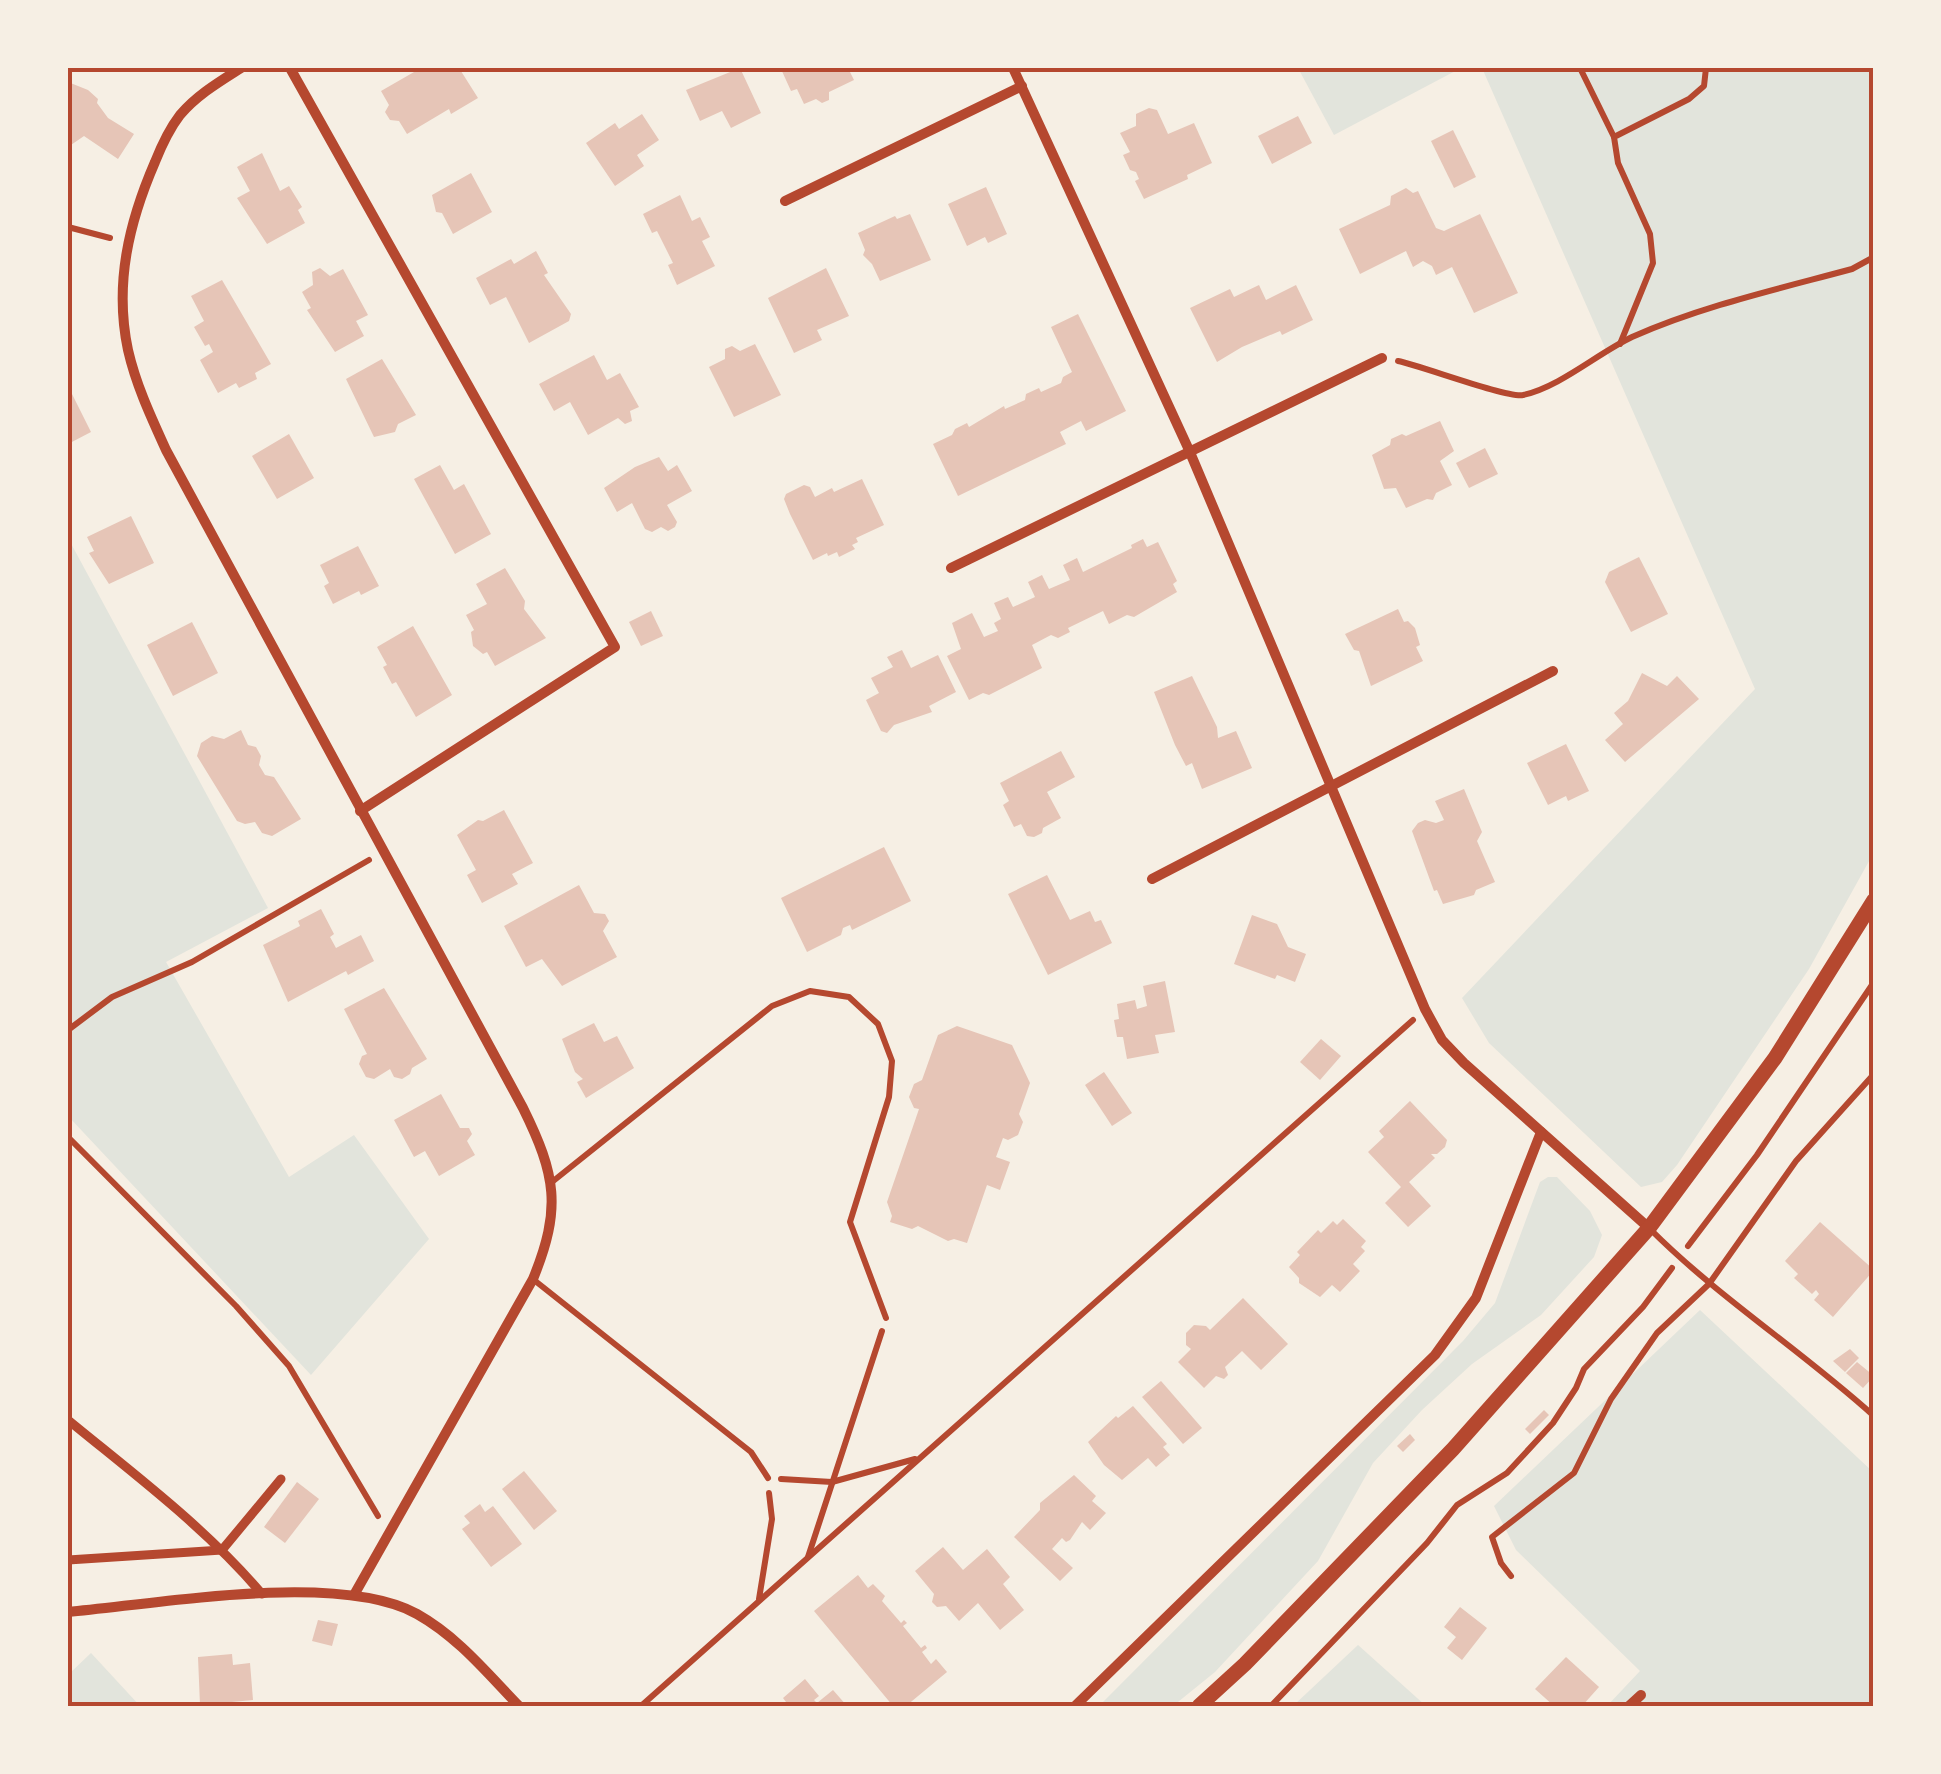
<svg xmlns="http://www.w3.org/2000/svg" width="1941" height="1774" font-family="Commissioner,sans-serif">
<style>
.green{fill:#e2e4dc}
.building{fill:#e6c5b7}
.lines{fill:none;stroke-linecap:round;stroke-linejoin:round}
.path{stroke:#b5482f;stroke-width:6}
.service{stroke:#b5482f;stroke-width:6}
.pedestrian{stroke:#b5482f;stroke-width:9}
.minor{stroke:#b5482f;stroke-width:10}
.tertiary{stroke:#b5482f;stroke-width:15}
.neatline{fill:none;stroke:#b5482f;stroke-width:4}
</style>
<rect width="100%" height="100%" fill="#f6efe4"/>
<!-- green -->
<g class="green">
<path d="M1298,68H1461L1334,135Z"/>
<path d="M1482,68H1873V854L1809,969L1677,1165L1662,1182L1641,1187L1489,1043L1462,998L1755,689Z"/>
<path d="M68,538L268,908L166,962L289,1177L354,1135L429,1239L311,1375L68,1116Z"/>
<path d="M1548,1177H1557L1590,1211L1602,1235L1594,1257L1541,1315L1472,1364L1422,1410L1373,1463L1318,1561L1215,1672L1173,1706H1099L1463,1341L1495,1303L1540,1182Z"/>
<path d="M1700,1310L1873,1472V1706H1607L1640,1671L1516,1550L1494,1506Z"/>
<path d="M1358,1645L1426,1706H1293Z"/>
<path d="M91,1653L140,1706H68V1675Z"/>
</g>
<!-- building -->
<g class="building">
<path d="M421,68H459L478,98L451,114L449,109L407,134L399,121L390,120L385,112L389,105L381,91Z"/>
<path d="M740,68L761,113L731,128L722,111L700,121L686,90Z"/>
<path d="M786,68H848L854,80L829,92V100L822,103L816,99L804,104L797,89L791,91L781,69Z"/>
<path d="M68,82L88,90L98,99L97,103L108,118L134,134L118,159L84,136L68,147Z"/>
<path d="M1149,108L1157,110L1168,134L1194,123L1212,163L1187,175L1188,179L1144,199L1135,181L1139,179L1136,172L1130,170L1123,155L1130,152L1120,133L1136,126V114Z"/>
<path d="M642,114L659,140L637,155L644,166L615,186L586,143L615,123L619,129Z"/>
<path d="M1298,116L1312,143L1272,164L1258,136Z"/>
<path d="M1453,130L1476,177L1454,188L1431,141Z"/>
<path d="M262,153L280,191L289,186L302,207L298,210L305,223L267,244L237,198L250,191L237,167Z"/>
<path d="M471,173L492,212L453,234L442,213L436,212L432,195Z"/>
<path d="M986,187L1007,234L988,243L985,237L967,246L948,204Z"/>
<path d="M1406,188L1413,193L1418,191L1436,228L1444,231L1480,214L1518,293L1474,313L1452,267L1436,275L1432,266L1423,261L1413,267L1406,251L1360,274L1339,229L1390,205L1391,196Z"/>
<path d="M680,195L692,221L700,217L710,237L702,241L715,266L677,285L668,265L673,263L657,231L652,233L643,214Z"/>
<path d="M910,214L931,260L880,281L872,264L863,255L865,250L858,233L895,216L897,219Z"/>
<path d="M536,251L548,273L544,275L571,314L569,321L529,343L506,297L490,305L476,278L511,259L514,264Z"/>
<path d="M320,268L330,276L343,269L368,315L356,321L364,336L335,352L307,310L311,308L302,292L313,285L312,272Z"/>
<path d="M826,268L849,316L817,330L822,340L794,353L768,298Z"/>
<path d="M222,280L271,364L255,373L257,379L239,388L236,383L218,393L200,360L213,352L209,344L205,346L194,327L204,321L191,296Z"/>
<path d="M1259,285L1266,300L1296,285L1313,320L1282,335L1280,331L1242,347L1217,362L1190,308L1230,289L1234,297Z"/>
<path d="M1078,314L1126,411L1086,431L1081,421L1060,432L1066,444L958,496L933,444L952,435L955,429L967,423L969,427L1004,406L1005,409L1025,400L1026,394L1039,388L1041,392L1061,383L1063,377L1072,372L1051,327Z"/>
<path d="M755,344L781,395L734,417L709,367L725,359V349L732,346L740,351Z"/>
<path d="M594,355L607,380L620,373L639,407L630,411L632,421L625,424L618,418L588,435L570,402L554,411L539,384Z"/>
<path d="M382,359L416,415L398,424L395,432L374,437L346,379Z"/>
<path d="M68,386L91,432L68,444Z"/>
<path d="M1440,421L1454,451L1440,461L1452,485L1436,493L1433,500L1427,499L1406,508L1396,488L1384,489L1372,455L1390,445L1391,439L1402,434L1406,436Z"/>
<path d="M289,434L314,478L277,499L252,456Z"/>
<path d="M1485,448L1498,474L1469,488L1456,463Z"/>
<path d="M659,457L668,471L677,465L692,491L667,505L677,522L675,527L668,531L661,527L652,532L645,529L632,503L617,512L604,488L635,467Z"/>
<path d="M440,465L454,490L464,484L491,534L455,554L414,479Z"/>
<path d="M862,479L884,525L856,538L858,542L852,545L855,549L839,557L837,552L828,556L827,553L813,560L790,514L784,499L786,494L804,485L810,487L815,497L832,488L834,492Z"/>
<path d="M131,516L154,563L109,584L89,553L94,551L87,537Z"/>
<path d="M1143,539L1147,547L1158,542L1177,581L1173,584L1177,592L1134,617L1127,615L1109,624L1103,611L1068,628L1070,632L1058,638L1051,635L1032,645L1042,668L989,695L983,693L969,700L947,656L961,649L952,623L972,613L984,637L998,631L994,623L1001,619L994,603L1008,597L1013,607L1035,597L1028,582L1042,575L1049,589L1070,580L1063,565L1077,558L1083,572L1132,548L1131,545Z"/>
<path d="M358,546L379,586L361,595L359,591L333,604L324,586L329,583L320,565Z"/>
<path d="M1639,557L1668,614L1631,632L1605,582L1609,572Z"/>
<path d="M505,568L525,601L524,609L546,638L495,666L487,652L483,654L473,646L471,632L474,630L466,615L487,604L476,584Z"/>
<path d="M1398,609L1404,622L1408,621L1415,628L1420,645L1416,647L1423,661L1371,686L1359,651L1354,650L1345,634Z"/>
<path d="M651,611L663,636L641,646L629,622Z"/>
<path d="M192,622L218,673L173,696L147,645Z"/>
<path d="M413,626L452,695L416,717L396,682L392,684L383,667L387,665L377,647Z"/>
<path d="M902,650L911,668L938,655L956,692L929,706L932,712L894,725L887,733L881,731L866,700L879,693L871,678L893,667L887,657Z"/>
<path d="M1642,673L1667,686L1677,676L1699,699L1625,762L1605,740L1623,724L1614,713L1628,701Z"/>
<path d="M1192,676L1217,727L1218,738L1236,731L1252,768L1202,789L1192,763L1186,766L1175,745L1154,692Z"/>
<path d="M241,730L248,745L256,747L261,756L259,765L265,775L274,777L301,819L272,836L262,833L255,822L245,824L237,821L197,756L201,743L212,736L224,739Z"/>
<path d="M1566,744L1589,791L1568,801L1566,796L1548,805L1527,763Z"/>
<path d="M1061,751L1075,777L1047,792L1061,818L1043,828L1042,833L1034,837L1027,836L1021,824L1014,827L1003,805L1009,801L1000,783Z"/>
<path d="M1464,789L1482,832L1477,841L1495,882L1476,890L1474,895L1443,904L1437,890L1434,891L1412,831L1418,823L1425,820L1436,823L1444,820L1435,801Z"/>
<path d="M504,810L533,863L512,874L518,884L482,903L467,875L476,870L457,835L478,820L483,821Z"/>
<path d="M884,847L911,901L852,930L850,925L843,928L841,935L807,952L781,898Z"/>
<path d="M1047,875L1070,920L1090,911L1095,922L1101,920L1112,943L1048,975L1008,894Z"/>
<path d="M579,885L594,913L605,914L609,921L603,931L617,957L562,986L542,959L526,967L504,926Z"/>
<path d="M321,909L334,934L330,937L336,948L361,935L374,961L348,975L346,971L288,1002L263,945L300,926L298,921Z"/>
<path d="M1252,915L1277,924L1288,947L1306,954L1295,982L1277,975L1275,979L1234,964Z"/>
<path d="M1165,981L1175,1032L1155,1035L1159,1053L1127,1059L1123,1037H1117L1114,1020L1119,1019L1117,1004L1135,1000L1137,1009L1147,1006L1143,986Z"/>
<path d="M384,988L427,1059L412,1068L410,1074L402,1079L394,1077L390,1069L374,1079L366,1077L359,1064L362,1056L367,1054L344,1009Z"/>
<path d="M594,1023L604,1042L617,1036L634,1068L586,1098L577,1082L583,1079L575,1072L562,1039Z"/>
<path d="M957,1026L1012,1045L1030,1083L1019,1114L1023,1122L1018,1135L1008,1140L1003,1138L996,1157L1010,1162L1000,1190L987,1185L967,1243L954,1239L948,1241L918,1226L912,1229L890,1222L892,1216L887,1202L919,1109L914,1108L909,1097L914,1084L922,1080L938,1035Z"/>
<path d="M1321,1039L1341,1056L1320,1080L1300,1062Z"/>
<path d="M1104,1072L1132,1113L1112,1126L1085,1085Z"/>
<path d="M441,1094L460,1128H469L472,1134L467,1141L475,1155L439,1176L425,1151L414,1157L394,1120Z"/>
<path d="M1410,1101L1447,1140L1445,1147L1437,1154H1431L1435,1158L1409,1182L1431,1206L1408,1227L1385,1203L1401,1187L1368,1152L1384,1137L1379,1131Z"/>
<path d="M1343,1219L1366,1241L1361,1247L1365,1251L1353,1264L1360,1271L1340,1292L1332,1285L1320,1297L1299,1283V1278L1289,1267L1300,1255L1297,1252L1318,1230L1321,1233L1333,1221L1337,1225Z"/>
<path d="M1820,1222L1874,1270L1833,1317L1814,1300L1819,1294L1816,1290L1812,1294L1794,1278L1798,1274L1785,1261Z"/>
<path d="M1243,1298L1288,1344L1261,1370L1242,1351L1225,1367L1228,1375L1224,1379L1216,1376L1204,1388L1178,1362L1191,1349L1186,1345V1333L1194,1325L1206,1326L1210,1330Z"/>
<path d="M1850,1349L1859,1358L1845,1372L1833,1361Z"/>
<path d="M1857,1362L1874,1376L1863,1388L1846,1373Z"/>
<path d="M1161,1381L1202,1428L1183,1444L1142,1397Z"/>
<path d="M1133,1406L1167,1444L1163,1447L1170,1455L1156,1467L1148,1458L1122,1480L1104,1465L1088,1442L1116,1416L1118,1418Z"/>
<path d="M1544,1410L1549,1415L1530,1434L1525,1429Z"/>
<path d="M1410,1434L1415,1440L1403,1452L1397,1446Z"/>
<path d="M524,1471L557,1511L534,1530L502,1489Z"/>
<path d="M1074,1475L1096,1496L1092,1501L1106,1513L1090,1530L1082,1522L1070,1540L1066,1542L1062,1538L1052,1549L1073,1568L1060,1581L1014,1537L1040,1510V1503Z"/>
<path d="M297,1482L319,1499L285,1543L264,1527Z"/>
<path d="M480,1504L485,1512L493,1506L522,1544L491,1567L462,1529L470,1523L464,1516Z"/>
<path d="M943,1547L963,1570L987,1549L1010,1577L1003,1584L1024,1610L1000,1630L978,1603L959,1621L946,1606L937,1607L932,1602L934,1594L915,1571Z"/>
<path d="M858,1575L868,1588L873,1584L885,1596L882,1601L901,1623L904,1620L907,1623L903,1626L921,1648L925,1645L927,1648L922,1652L931,1664L936,1659L947,1672L906,1706H893L814,1611Z"/>
<path d="M1460,1607L1487,1628L1462,1660L1447,1648L1456,1637L1444,1627Z"/>
<path d="M318,1620L338,1624L332,1646L312,1641Z"/>
<path d="M232,1654L233,1665L250,1663L253,1700L200,1705L198,1657Z"/>
<path d="M1566,1657L1599,1687L1582,1706H1554L1535,1689Z"/>
<path d="M805,1679L819,1696L814,1700L817,1703L833,1690L847,1706H789L783,1698Z"/>
</g>
<g class="lines">
<!-- path -->
<g class="path">
<path d="M1580,68L1614,137"/>
<path d="M68,227L110,238"/>
<path d="M1620,344L1653,263L1650,234L1618,163L1614,137L1689,99L1704,86L1706,68"/>
<path d="M1398,361C1422,366 1507,398 1523,395C1560,387 1598,353 1632,337C1702,306 1778,289 1852,269L1874,257"/>
<path d="M68,1030L112,997L192,962L369,860"/>
<path d="M68,1137L236,1306L289,1366L378,1516"/>
<path d="M1688,1246L1757,1155L1874,982"/>
<path d="M781,1479L832,1482L915,1459"/>
<path d="M808,1557L882,1331"/>
<path d="M759,1599L772,1519L769,1493"/>
<path d="M641,1706L1413,1020"/>
<path d="M1271,1706L1427,1543L1457,1505L1507,1473L1553,1423L1576,1388L1584,1369L1643,1307L1672,1268"/>
</g>
<!-- service -->
<g class="service">
<path d="M552,1182L772,1006L810,991L849,997L878,1024L892,1061L889,1097L850,1222L886,1318"/>
<path d="M1650,1229C1719,1298 1801,1350 1874,1416"/>
<path d="M534,1280L751,1452L768,1478"/>
<path d="M1511,1576L1501,1563L1492,1537L1574,1473L1611,1399L1657,1333L1709,1284L1796,1161L1874,1074"/>
</g>
<!-- pedestrian -->
<g class="pedestrian">
<path d="M68,1420C135,1475 206,1528 262,1594"/>
<path d="M68,1560L222,1550L281,1479"/>
</g>
<!-- minor -->
<g class="minor">
<path d="M241,68C219,82 197,95 180,115C170,128 161,147 155,162C129,222 114,284 128,350C136,385 151,417 166,450L523,1108C556,1175 562,1208 533,1279L354,1595"/>
<path d="M290,68L615,647L360,811"/>
<path d="M1013,68L1189,450L1425,1009L1442,1040L1464,1063L1649,1228"/>
<path d="M785,201L1022,86"/>
<path d="M951,568L1382,358"/>
<path d="M1152,879L1553,671"/>
<path d="M68,1612C157,1604 339,1571 417,1614C458,1637 487,1673 519,1706"/>
<path d="M1075,1706L1435,1355L1476,1298L1541,1132"/>
<path d="M1629,1706L1641,1695"/>
</g>
<!-- tertiary -->
<path class="tertiary" d="M1199,1706L1245,1664L1453,1449L1649,1228L1775,1058L1874,900"/>
</g>
<!-- border -->
<rect width="1941" height="1774" fill="none" stroke="#f6efe4" stroke-width="140"/>
<rect x="70" y="70" width="1801" height="1634" class="neatline"/>
</svg>
